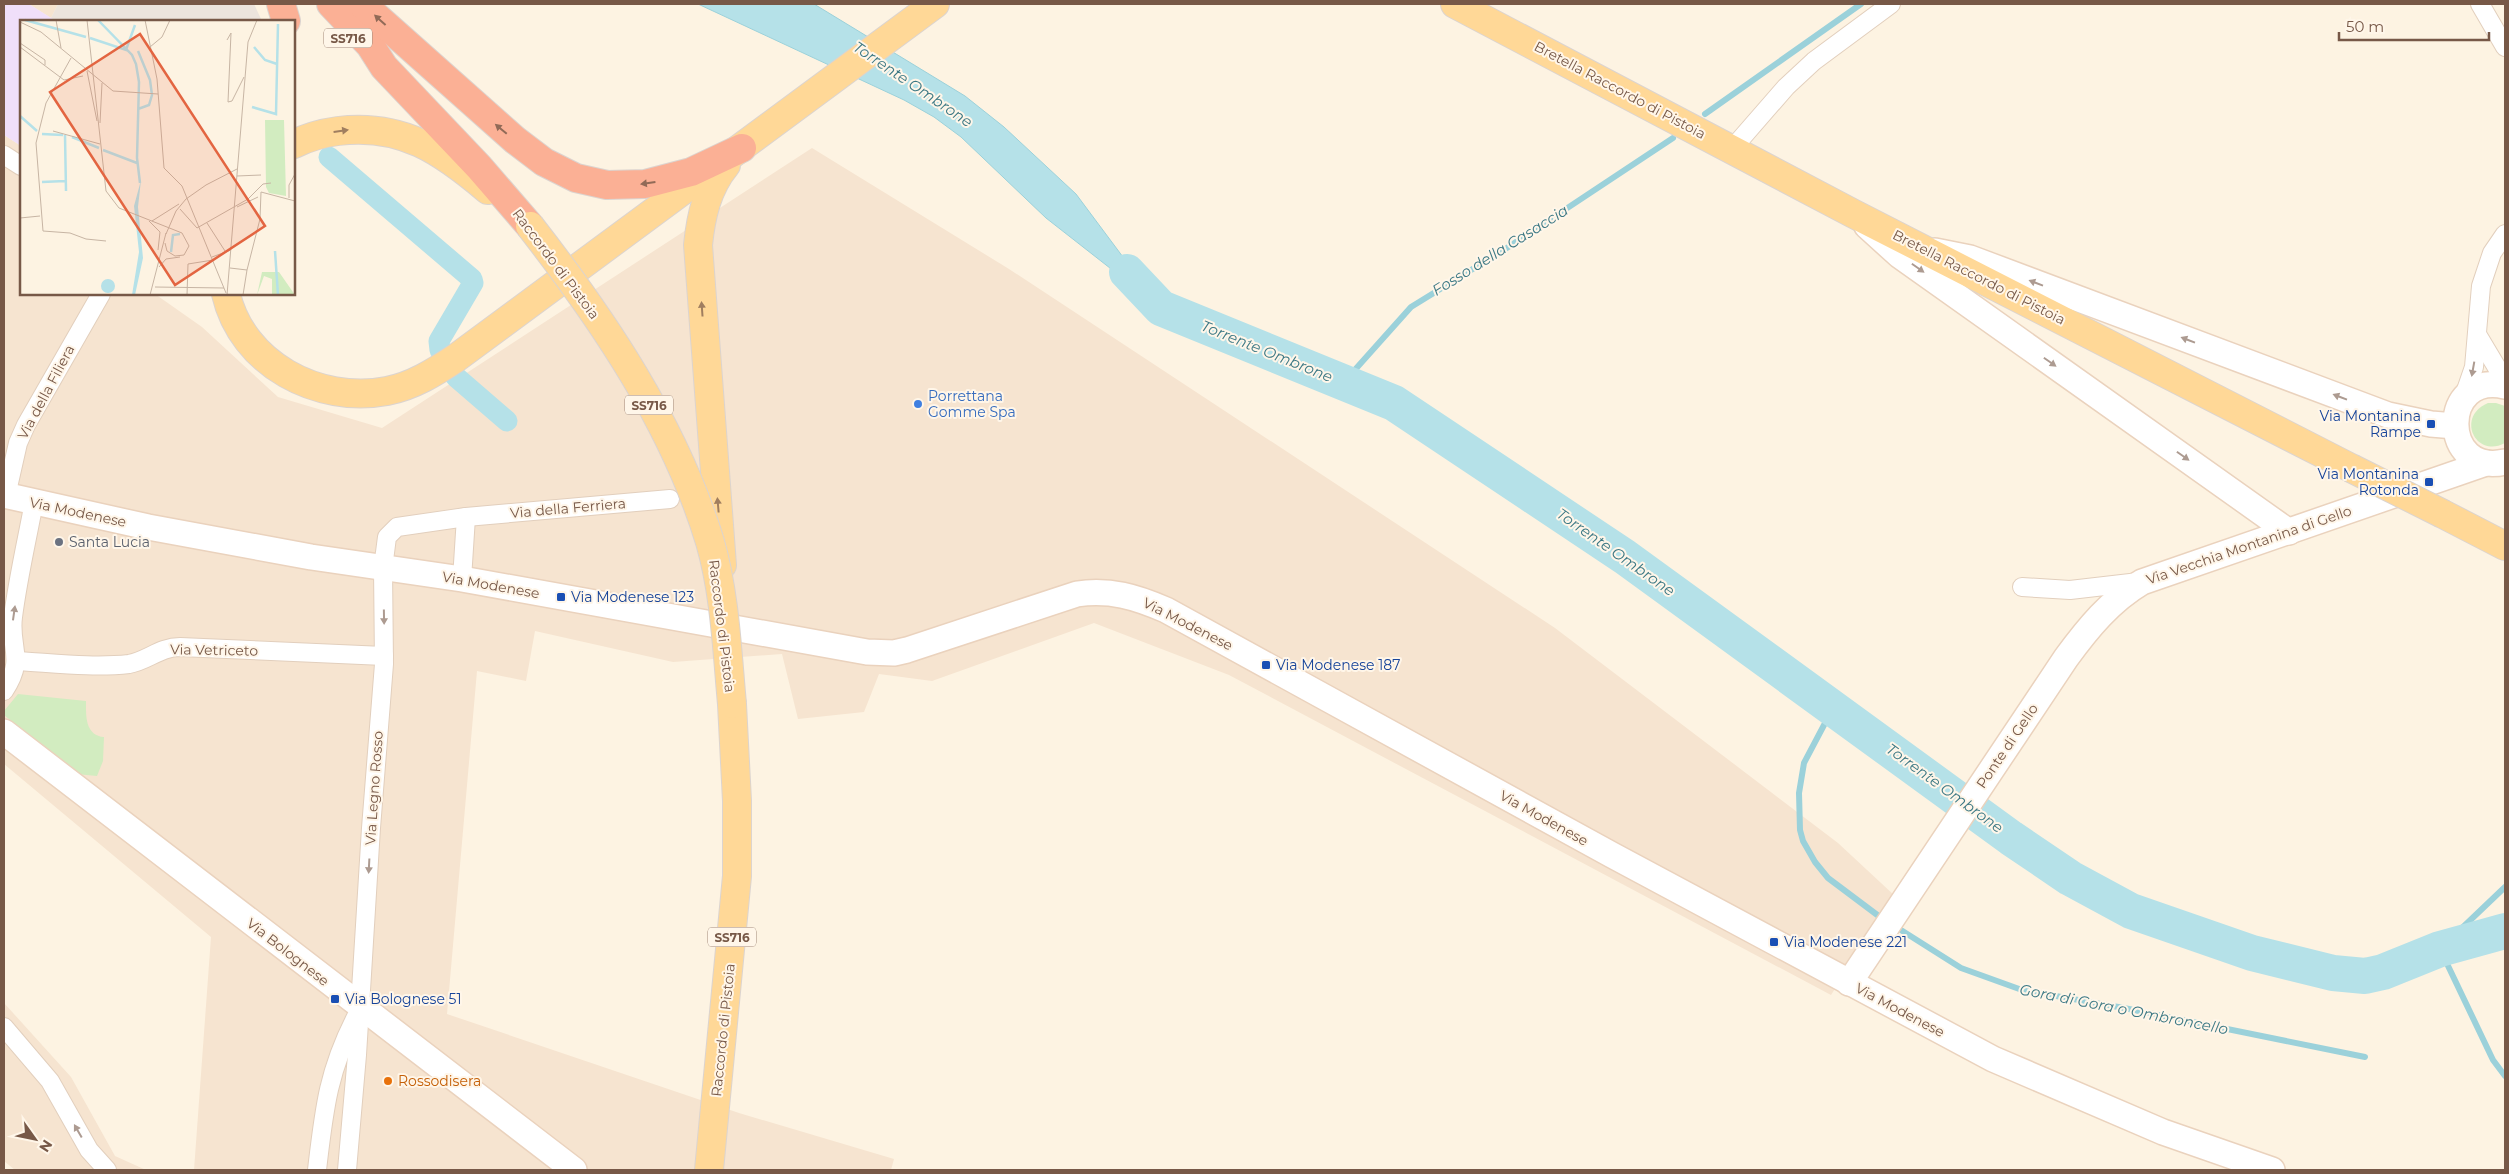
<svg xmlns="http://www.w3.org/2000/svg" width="2509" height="1174" font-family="Montserrat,sans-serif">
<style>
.residential{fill:#f6e4d0}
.industrial{fill:#ece4dd}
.education{fill:#f0dffa}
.green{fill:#d2ecc0}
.water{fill:#b5e1e8;stroke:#9bd1da}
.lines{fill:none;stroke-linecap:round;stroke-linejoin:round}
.stream{stroke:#9bd1da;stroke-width:6}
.canal{stroke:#b5e1e8;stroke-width:21}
.river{stroke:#b5e1e8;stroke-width:36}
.street-casing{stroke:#e2cfbd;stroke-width:20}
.secondary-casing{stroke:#ead2bd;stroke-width:28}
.primary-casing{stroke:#dcd4cf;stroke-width:30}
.highway-casing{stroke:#dcd4cf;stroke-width:30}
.street{stroke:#fff;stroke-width:18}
.secondary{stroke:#fff;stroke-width:25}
.primary{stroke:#ffd897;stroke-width:28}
.highway{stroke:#fbb095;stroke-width:28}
.primary-bridge-casing{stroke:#dcd4cf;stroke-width:30;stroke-linecap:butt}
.primary-bridge{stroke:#ffd897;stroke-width:28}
.oneway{fill:#916a57}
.oneway2{fill:#a07e5f}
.oneway3{fill:#ad9b91}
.shop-dot{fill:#3f7fe0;stroke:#fff6e9;stroke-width:2}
.transit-dot{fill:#1a4fb4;stroke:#fff6e9;stroke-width:2}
.worship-dot{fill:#6b7280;stroke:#fff6e9;stroke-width:2}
.food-dot{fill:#e8710a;stroke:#fff6e9;stroke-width:2}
.labels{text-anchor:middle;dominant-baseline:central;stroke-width:4;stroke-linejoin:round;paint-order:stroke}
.shield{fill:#fff6e9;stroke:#a08778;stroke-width:1}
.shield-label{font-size:12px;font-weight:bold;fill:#775847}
.street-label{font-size:14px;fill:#775847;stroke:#fff6e9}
.shop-label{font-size:14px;fill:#366cbe;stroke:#fff6e9;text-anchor:start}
.transit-label{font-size:14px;fill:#164399;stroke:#fff6e9;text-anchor:start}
.worship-label{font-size:14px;fill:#5b616d;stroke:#fff6e9;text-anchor:start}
.food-label{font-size:14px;fill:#c56008;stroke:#fff6e9;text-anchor:start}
.water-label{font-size:15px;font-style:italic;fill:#3c7884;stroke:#fff6e9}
.inset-river{fill:none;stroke:#b5e1e8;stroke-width:2.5}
.inset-road{fill:none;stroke:#c7b5a4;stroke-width:1}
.view{fill:#e36541;fill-opacity:0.15;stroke:#e36541;stroke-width:2.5}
.inset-edge{fill:none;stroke:#775847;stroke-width:2.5}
</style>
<rect width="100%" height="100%" fill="#fdf3e2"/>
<!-- residential -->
<g class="residential">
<path d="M29,4H58L51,18Z"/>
<path d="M4,135L21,146V294H155L202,327L278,397L382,428L812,148L1009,269L1555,628L1838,843L1895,896L1831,995L1229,675L1094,623L932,681L879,674L864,712L798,719L782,654L673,662L535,631L526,681L477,671L447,1014L739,1113L894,1159L891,1170H194L211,937L4,764Z"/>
<path d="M4,1003L71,1077L115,1156L146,1170H15L4,1161Z"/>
</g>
<!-- industrial -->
<path class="industrial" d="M58,4H254L262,21H56L51,18Z"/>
<!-- education -->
<path class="education" d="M4,4H29L56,21H21V146L4,135Z"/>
<!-- green -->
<g class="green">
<path d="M2488,403H2496L2505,406V443C2476,459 2455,417 2488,403Z"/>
<path d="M18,694L86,701C86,716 85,735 104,737L103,761L97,776L76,774L4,715V711Z"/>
</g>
<!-- water -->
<path class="water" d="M698,4H814L965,96L1004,127L1076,194L1161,308L1046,218L961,137L934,117L904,100Z"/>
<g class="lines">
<!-- stream -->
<g class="stream">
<path d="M1705,114L1861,4"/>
<path d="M1344,382L1411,307L1510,246L1673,138"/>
<path d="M1833,708L1804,763L1799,793L1800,830L1803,841L1815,862L1828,878L1884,920"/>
<path d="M2505,887L2440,949L2493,1060L2505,1076"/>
<path d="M1893,925L1961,968L2022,990L2124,1008L2365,1057"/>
</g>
<!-- canal -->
<g class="canal">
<path d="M329,157L472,279L473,283L439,341L440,350"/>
<path d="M456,377L507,421"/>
</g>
<!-- river -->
<path class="river" d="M1127,272L1161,308L1394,403L1625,557L2011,838L2070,878L2131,911L2252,953L2333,973L2365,976L2383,972L2440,949L2505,931"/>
<!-- street casing -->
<g class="street-casing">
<g id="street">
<path d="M2480,4L2505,47"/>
<path d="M1732,149L1786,87L1814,61L1891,4"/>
<path d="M4,155L21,166"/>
<path d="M2478,336L2505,381"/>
<path d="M2463,399L2474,367L2481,286L2492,253L2505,234"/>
<path d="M6,496L18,443L26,425L101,294"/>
<path d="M462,579L466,517"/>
<path d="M2022,587L2070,590L2139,582"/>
<path d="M17,661C53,663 93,668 129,664C147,661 160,647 180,647L384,656"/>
<path d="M4,691C26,658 9,648 13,617C18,578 27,540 34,502"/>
<path d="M4,1027L50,1081L89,1150L107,1170"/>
<path d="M317,1170C324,1110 328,1070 357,1015"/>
<path d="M347,1170L357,1055L371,828L384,664L383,568L387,537L397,527L466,517L670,499"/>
</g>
</g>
<!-- secondary casing -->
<g class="secondary-casing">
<g id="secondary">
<path d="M1867,226L1899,255L2289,532"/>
<path d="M1935,251L1970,258L2388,415L2431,424L2455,426"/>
<path d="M2505,386C2439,371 2440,477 2505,462"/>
<path d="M4,495L148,527L311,557L462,579L867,652L894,653L907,650L1077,594C1110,589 1136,597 1166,610L1612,855L1993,1059L2163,1132L2272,1170"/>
<path d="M4,732L574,1170"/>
<path d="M1849,983L2066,658C2088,628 2110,601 2142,582L2486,463"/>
</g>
</g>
<!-- primary casing -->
<g class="primary-casing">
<g id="primary">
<path d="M1455,4L1854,214L2351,468"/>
<path d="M294,144C308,137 323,133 338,131C402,123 442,151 488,190"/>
<path d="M226,294C242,364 318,404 387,391C413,386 435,372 456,358L935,4"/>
<path d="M2443,514L2505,546"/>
<path d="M722,565L698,245C701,216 707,188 726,165"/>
<path d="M709,1170L737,876V801L732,704"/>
</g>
</g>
<!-- highway casing -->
<g class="highway-casing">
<g id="highway">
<path d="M281,4L286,21"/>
<path d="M331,4L370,45L384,67L479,167L530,226"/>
<path d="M362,4L515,140L544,162L576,178L607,185L645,184L691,172L742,148"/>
</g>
</g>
<!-- street -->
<use href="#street" class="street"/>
<!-- secondary -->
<use href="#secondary" class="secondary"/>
<!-- primary -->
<use href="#primary" class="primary"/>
<!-- highway -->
<use href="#highway" class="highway"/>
<!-- primary-bridge casing -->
<g class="primary-bridge-casing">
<g id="primary-bridge">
<path d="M530,226C604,321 675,426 710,542C725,594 727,650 732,704"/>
<path d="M2351,468L2443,514"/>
</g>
</g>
<!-- primary-bridge -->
<use href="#primary-bridge" class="primary-bridge"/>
</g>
<!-- one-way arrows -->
<defs><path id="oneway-solid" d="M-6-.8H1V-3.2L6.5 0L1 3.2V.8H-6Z" transform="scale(1.25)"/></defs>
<g class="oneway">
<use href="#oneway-solid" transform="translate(380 20) rotate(-138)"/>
<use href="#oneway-solid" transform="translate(501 129) rotate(-140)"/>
<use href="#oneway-solid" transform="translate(648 183) rotate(172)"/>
</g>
<g class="oneway2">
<use href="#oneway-solid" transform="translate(341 131) rotate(-8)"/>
<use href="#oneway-solid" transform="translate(702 309) rotate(-94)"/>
<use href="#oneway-solid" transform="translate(718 505) rotate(-95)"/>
</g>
<g class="oneway3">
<use href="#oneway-solid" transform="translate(1918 268) rotate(35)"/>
<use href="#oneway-solid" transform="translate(2036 283) rotate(-159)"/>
<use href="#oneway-solid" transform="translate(2188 340) rotate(-159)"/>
<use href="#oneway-solid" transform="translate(2050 362) rotate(35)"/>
<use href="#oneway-solid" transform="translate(2473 369) rotate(100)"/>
<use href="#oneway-solid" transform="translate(2340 397) rotate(-159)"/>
<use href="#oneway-solid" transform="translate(2183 456) rotate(35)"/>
<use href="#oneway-solid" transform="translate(14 613) rotate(-82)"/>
<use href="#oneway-solid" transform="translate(384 617) rotate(89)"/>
<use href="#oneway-solid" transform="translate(369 866) rotate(93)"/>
<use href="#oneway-solid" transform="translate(78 1131) rotate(-120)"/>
</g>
<!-- markers -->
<circle class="shop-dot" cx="918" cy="404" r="5"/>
<g class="transit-dot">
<rect x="2426" y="419" width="10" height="10" rx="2.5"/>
<rect x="2424" y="477" width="10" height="10" rx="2.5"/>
<rect x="556" y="592" width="10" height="10" rx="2.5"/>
<rect x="1261" y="660" width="10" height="10" rx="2.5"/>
<rect x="1769" y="937" width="10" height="10" rx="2.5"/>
<rect x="330" y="994" width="10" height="10" rx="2.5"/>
</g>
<circle class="worship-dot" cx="59" cy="542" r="5"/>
<circle class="food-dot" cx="388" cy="1081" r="5"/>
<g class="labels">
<!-- shield labels -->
<g class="shield">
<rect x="324" y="28.5" width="48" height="19" rx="4"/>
<rect x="625" y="395.5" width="48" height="19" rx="4"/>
<rect x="708" y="927.5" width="48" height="19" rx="4"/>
</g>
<g class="shield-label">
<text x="348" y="38">SS716</text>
<text x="649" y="405">SS716</text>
<text x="732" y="937">SS716</text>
</g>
<!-- street labels -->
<g class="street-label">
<text transform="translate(1620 90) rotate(28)">Bretella Raccordo di Pistoia</text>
<text transform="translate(556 264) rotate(53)">Raccordo di Pistoia</text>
<text transform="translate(1979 277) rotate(27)">Bretella Raccordo di Pistoia</text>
<text transform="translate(46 392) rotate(-62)">Via della Filiera</text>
<text transform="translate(568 508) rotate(-5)">Via della Ferriera</text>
<text transform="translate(78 512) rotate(12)">Via Modenese</text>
<text transform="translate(2249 545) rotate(-19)">Via Vecchia Montanina di Gello</text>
<text transform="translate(491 585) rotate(10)">Via Modenese</text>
<text transform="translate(1188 624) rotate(27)">Via Modenese</text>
<text transform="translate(722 626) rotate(83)">Raccordo di Pistoia</text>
<text transform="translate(214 650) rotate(1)">Via Vetriceto</text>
<text transform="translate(2007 746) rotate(-56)">Ponte di Gello</text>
<text transform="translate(374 788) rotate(-86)">Via Legno Rosso</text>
<text transform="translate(1544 818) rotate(29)">Via Modenese</text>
<text transform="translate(288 952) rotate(38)">Via Bolognese</text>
<text transform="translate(1900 1010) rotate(28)">Via Modenese</text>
<text transform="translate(723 1030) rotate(-84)">Raccordo di Pistoia</text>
</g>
<!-- shop labels -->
<g class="shop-label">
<text x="928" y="396">Porrettana<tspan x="928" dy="16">Gomme Spa</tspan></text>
</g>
<!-- transit labels -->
<g class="transit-label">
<text x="2421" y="416" text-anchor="end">Via Montanina<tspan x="2421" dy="16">Rampe</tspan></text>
<text x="2419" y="474" text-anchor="end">Via Montanina<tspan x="2419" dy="16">Rotonda</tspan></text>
<text x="571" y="597">Via Modenese 123</text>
<text x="1276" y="665">Via Modenese 187</text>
<text x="1784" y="942">Via Modenese 221</text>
<text x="345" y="999">Via Bolognese 51</text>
</g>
<!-- worship labels -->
<g class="worship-label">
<text x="69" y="542">Santa Lucia</text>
</g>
<!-- food labels -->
<g class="food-label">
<text x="398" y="1081">Rossodisera</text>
</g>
<!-- water labels -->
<g class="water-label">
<text transform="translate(913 84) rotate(34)">Torrente Ombrone</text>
<text transform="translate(1500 250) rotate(-32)">Fosso della Casaccia</text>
<text transform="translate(1267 351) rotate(22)">Torrente Ombrone</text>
<text transform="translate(1616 552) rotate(35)">Torrente Ombrone</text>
<text transform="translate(1945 788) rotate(36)">Torrente Ombrone</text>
<text transform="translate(2124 1009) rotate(11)">Gora di Gora o Ombroncello</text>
</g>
</g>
<!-- overview -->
<g transform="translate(20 20)">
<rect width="275" height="275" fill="#fdf3e2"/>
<path d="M245,100H264L266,176L249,173L246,167ZM242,252H259L275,275H252V259L244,256L237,275Z" fill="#d2ecc0"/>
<path d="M121,160L118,187L123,238L115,275H112L119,232L114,186ZM81 266a7 7 0 1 1 14 0a7 7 0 1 1-14 0Z" fill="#b5e1e8"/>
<path class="inset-river" d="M5,0L66,17M78,0L112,35L116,44L119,62L117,138L120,163M70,18L106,30L115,5M234,27L245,40L257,44M232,87L256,94L258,4M118,89L129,85L132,75L130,60L118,31M0,96L17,111M22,114L43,115M45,115L46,171M52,117L79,128M83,130L117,143M22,162L45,161M255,231L258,275M151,232L153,215L160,214"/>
<path class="inset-road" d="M36,0L41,28M67,0L86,171L99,188L162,213L169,226L164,235L155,236L147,231L145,223M125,0L137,59L144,148L162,166L206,273M0,2L21,12L93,71L138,74M207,20L211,13L208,82L212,81L224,57M0,23L25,40V45M0,27L44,60L63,56M130,27L142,17L150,0M51,38L26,83L16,123L23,211L50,213L66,219L86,221M67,51L77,101M80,103L82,63M33,111L80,124M217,156L241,155M269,178V165L275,154M217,187L238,177M160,189L177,208L228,179L243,164L251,163M0,198L20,196M129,201L140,212L138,230M132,201L159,184M187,203L205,231M146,214L156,191L166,179L186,165L217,149M192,237L211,230M139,247L146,239L160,237M210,248L227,250L223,275M227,250L240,199L241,172L275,181M135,267L204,268M130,275L146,213M167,275L168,244L193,240M207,275L228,22L237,0"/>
<path class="view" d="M120,14L245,206L155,265L30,72Z"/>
<rect width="275" height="275" class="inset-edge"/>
</g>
<!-- border -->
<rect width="2509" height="1174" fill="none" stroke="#775847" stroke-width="10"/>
<!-- north arrow -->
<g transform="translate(35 1139) rotate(123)" stroke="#fff6e9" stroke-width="4" paint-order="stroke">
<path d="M0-4L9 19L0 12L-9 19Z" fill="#775847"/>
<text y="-8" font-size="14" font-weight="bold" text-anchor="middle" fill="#775847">N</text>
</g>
<!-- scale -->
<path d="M2339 32v8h150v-8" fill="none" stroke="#775847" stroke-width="2.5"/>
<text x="2346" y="32" font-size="15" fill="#775847" stroke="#fff6e9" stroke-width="4" paint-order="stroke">50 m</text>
</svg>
